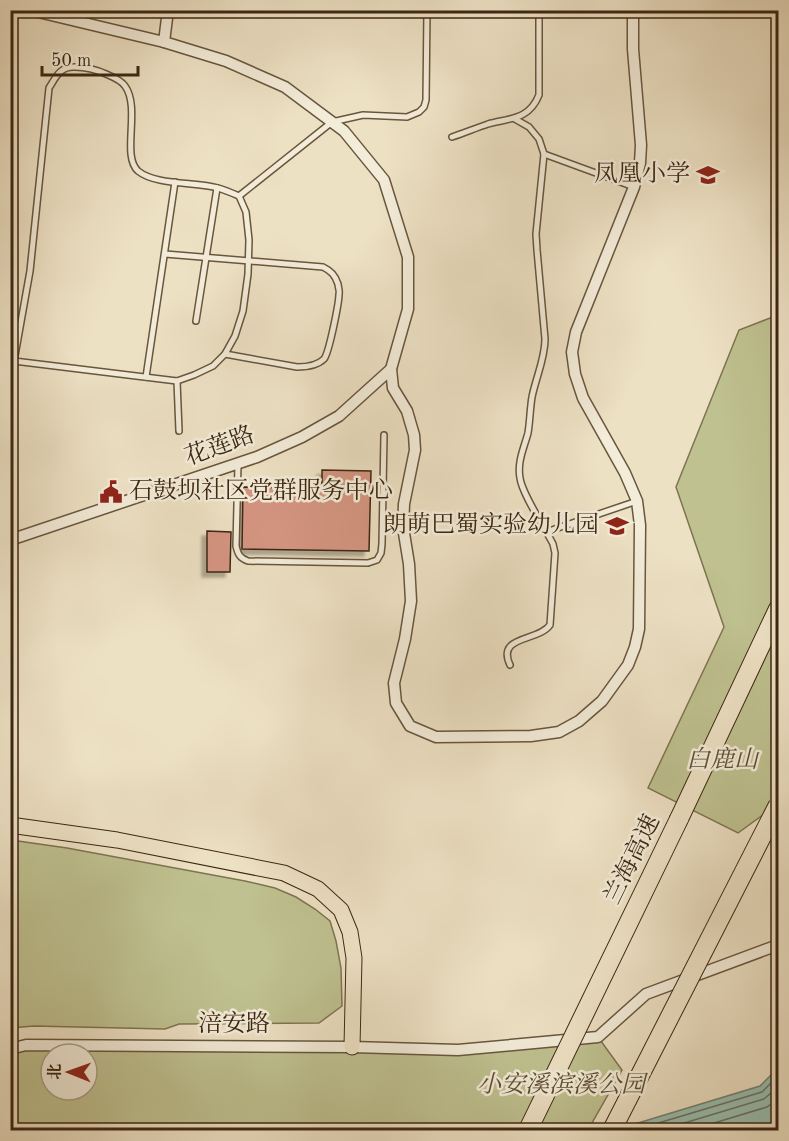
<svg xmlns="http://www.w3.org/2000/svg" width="789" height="1141" font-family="'Old Standard TT','Noto Serif SC',serif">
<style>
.green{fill:#bfc190;stroke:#7e7451;stroke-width:1.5;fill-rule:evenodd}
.water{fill:#99beb1;stroke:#748271;stroke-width:1.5}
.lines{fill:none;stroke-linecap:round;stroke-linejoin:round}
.shore{stroke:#6a7262;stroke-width:1.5}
.building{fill:#d59581;stroke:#3c2712;stroke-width:1.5;filter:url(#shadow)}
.service-casing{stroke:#68563e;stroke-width:8}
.minor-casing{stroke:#68563e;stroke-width:13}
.primary-casing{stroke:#3c2712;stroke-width:17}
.motorway-casing{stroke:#3c2712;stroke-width:20}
.service{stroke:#f3ecd9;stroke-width:5}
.minor{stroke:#f3ecd9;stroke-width:10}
.primary{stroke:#ede1c4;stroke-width:15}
.motorway{stroke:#ede1c4;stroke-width:18}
.motorway-bridge-casing{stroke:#3c2712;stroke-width:20;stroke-linecap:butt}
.motorway-bridge{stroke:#ede1c4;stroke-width:18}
.labels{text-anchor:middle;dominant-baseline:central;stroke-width:5;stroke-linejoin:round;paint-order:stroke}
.poi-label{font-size:24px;fill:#3c2712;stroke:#f3ecd9;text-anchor:end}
.street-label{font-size:24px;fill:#3c2712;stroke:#f3ecd9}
.park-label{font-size:24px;font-style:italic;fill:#5d4e32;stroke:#f3ecd9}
</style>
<defs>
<filter id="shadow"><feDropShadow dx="-5" dy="5" stdDeviation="1.5" flood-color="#0004"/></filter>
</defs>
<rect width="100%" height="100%" fill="#ede1c4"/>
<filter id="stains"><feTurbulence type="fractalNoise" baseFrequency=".00333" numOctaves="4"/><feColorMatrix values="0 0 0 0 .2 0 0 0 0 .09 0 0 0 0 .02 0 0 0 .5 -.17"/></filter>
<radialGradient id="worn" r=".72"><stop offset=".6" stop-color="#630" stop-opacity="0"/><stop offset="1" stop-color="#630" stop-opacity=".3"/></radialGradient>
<!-- green -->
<g class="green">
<path d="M778,315V804L738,833L648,788L724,627L676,487L739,330Z"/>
<path d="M11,840L67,848L245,881L275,888L296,897L315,909L330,921L336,941L341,968L342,1006L319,1023L179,1024L165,1029L34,1026L11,1028Z"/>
<path d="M598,1037L622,1070L588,1130H11L10,1049L458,1050ZM51,1054H87V1090H51Z"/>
</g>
<!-- water -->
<path class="water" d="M778,1068V1130H615L760,1086Z"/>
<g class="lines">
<!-- shore -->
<g class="shore">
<path d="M635,1130L762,1092L778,1076"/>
<path d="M661,1130L764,1099L778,1087"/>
<path d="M691,1130L767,1107L778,1099"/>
</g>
</g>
<!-- building -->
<g class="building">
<path d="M322,470L371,471L369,551L242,549L243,487L322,488Z"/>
<path d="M207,531L231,532L230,572H207Z"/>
</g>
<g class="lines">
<!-- service casing -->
<g class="service-casing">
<g id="service">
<path d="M452,137C464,133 476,128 488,124C510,118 529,120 539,95V10"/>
<path d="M544,154L634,187"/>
<path d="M239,196L332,122L363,115L407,117L419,112L424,107L426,100L427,10"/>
<path d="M165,254L323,267C331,271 335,275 338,284C338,286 340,292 339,294C339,303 329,353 324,359C317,366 306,367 297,367L225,354"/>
<path d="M196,321L217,188"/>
<path d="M10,360L14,361L177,381L194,375L213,366L225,354L235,336L243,311L248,274L249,240L246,212L239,196C232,193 225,190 218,188C195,182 155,185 138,171C121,156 141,108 125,86C121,80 113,77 106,74C97,70 85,67 75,67C60,66 56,77 49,88L30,271L14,361"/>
<path d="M146,377L175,182"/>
<path d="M177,381L179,431"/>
<path d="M238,464L236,546C238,555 240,558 248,561L368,563L377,560L381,553L382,544L384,435"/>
<path d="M546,532L637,501"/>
<path d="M510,665C496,635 538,642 550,625L555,553L553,544C545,528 522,494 520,478C517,462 524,448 528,433C530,421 530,409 532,397C536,377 545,359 545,339L537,250L536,234L544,154L539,139L529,127L515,119"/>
</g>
</g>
<!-- minor casing -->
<g class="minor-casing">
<g id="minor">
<path d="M30,10L164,42L226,61L285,87L344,131L384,180L408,257V309L391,369L393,388L407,411L414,435L415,450L404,504L403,527L409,564L411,601L405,639L394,683L396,703L410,726L436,737L531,736L559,732L579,721L602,701L628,665L635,647L639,629L640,525L637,501L625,473L583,398L575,374L572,352L576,332L634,187L640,163L641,145L633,49V10"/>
<path d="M164,42L168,10"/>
<path d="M10,540L257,457L302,437L339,416L391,369"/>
<path d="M10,1049L26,1045L352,1047L458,1050L598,1037L646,994L778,945"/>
</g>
</g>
<!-- primary casing -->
<g class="primary-casing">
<path id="primary" d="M10,825L117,840L284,873L318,889L341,910L350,932L354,958L352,1047"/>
</g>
<!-- motorway casing -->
<g class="motorway-casing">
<path id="motorway" d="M679,819L778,609"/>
</g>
<!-- service -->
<use href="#service" class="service"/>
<!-- minor -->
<use href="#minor" class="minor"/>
<!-- primary -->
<use href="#primary" class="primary"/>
<!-- motorway -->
<use href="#motorway" class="motorway"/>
<!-- motorway-bridge casing -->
<g class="motorway-bridge-casing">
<g id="motorway-bridge">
<path d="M528,1130L679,819"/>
<path d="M612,1130L778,805"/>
</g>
</g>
<!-- motorway-bridge -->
<use href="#motorway-bridge" class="motorway-bridge"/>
</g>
<!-- icons -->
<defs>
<g id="school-bare" transform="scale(1.8)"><path d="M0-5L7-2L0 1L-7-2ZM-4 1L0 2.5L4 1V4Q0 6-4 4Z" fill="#8f2418" stroke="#f3ecd9" stroke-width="2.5" paint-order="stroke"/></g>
<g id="civic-bare" transform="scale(1.8)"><path d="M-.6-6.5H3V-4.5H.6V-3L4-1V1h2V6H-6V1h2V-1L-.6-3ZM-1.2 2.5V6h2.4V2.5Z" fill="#8f2418" stroke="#f3ecd9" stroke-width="2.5" paint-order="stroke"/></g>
</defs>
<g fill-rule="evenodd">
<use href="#school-bare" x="708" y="175"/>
<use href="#civic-bare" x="111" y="492"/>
<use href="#school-bare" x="617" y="526"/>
</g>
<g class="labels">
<!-- poi labels -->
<g class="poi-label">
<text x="690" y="175">凤凰小学</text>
<text x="129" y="492" text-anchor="start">石鼓坝社区党群服务中心</text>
<text x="599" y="526">朗萌巴蜀实验幼儿园</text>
</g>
<!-- street labels -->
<g class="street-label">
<text transform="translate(220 447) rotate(-20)">花莲路</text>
<text transform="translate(633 860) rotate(-64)">兰海高速</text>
<text x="234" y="1025">涪安路</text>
</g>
<!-- park labels -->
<g class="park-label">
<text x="722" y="761">白鹿山</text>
<text x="561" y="1086">小安溪滨溪公园</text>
</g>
</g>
<!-- margin -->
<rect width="789" height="1141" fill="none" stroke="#ede1c4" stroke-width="36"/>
<rect x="12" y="12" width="765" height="1117" fill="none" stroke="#3c2712" stroke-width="3"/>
<rect x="18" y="18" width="753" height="1105" fill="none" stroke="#3c2712" stroke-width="1.5"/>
<!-- north arrow -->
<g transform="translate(69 1072) rotate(271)"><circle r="28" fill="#f3ecd9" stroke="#aa9d89" stroke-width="1.5"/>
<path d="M0-4.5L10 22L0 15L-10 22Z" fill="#8f2418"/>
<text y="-9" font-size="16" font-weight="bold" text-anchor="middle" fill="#3c2712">北</text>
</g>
<!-- scale -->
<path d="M42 66v9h96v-9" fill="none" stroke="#3c2712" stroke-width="3"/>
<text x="51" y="66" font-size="18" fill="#3c2712" stroke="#f3ecd9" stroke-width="4.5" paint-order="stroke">50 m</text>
<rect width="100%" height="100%" filter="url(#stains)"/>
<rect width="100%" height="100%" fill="url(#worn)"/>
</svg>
